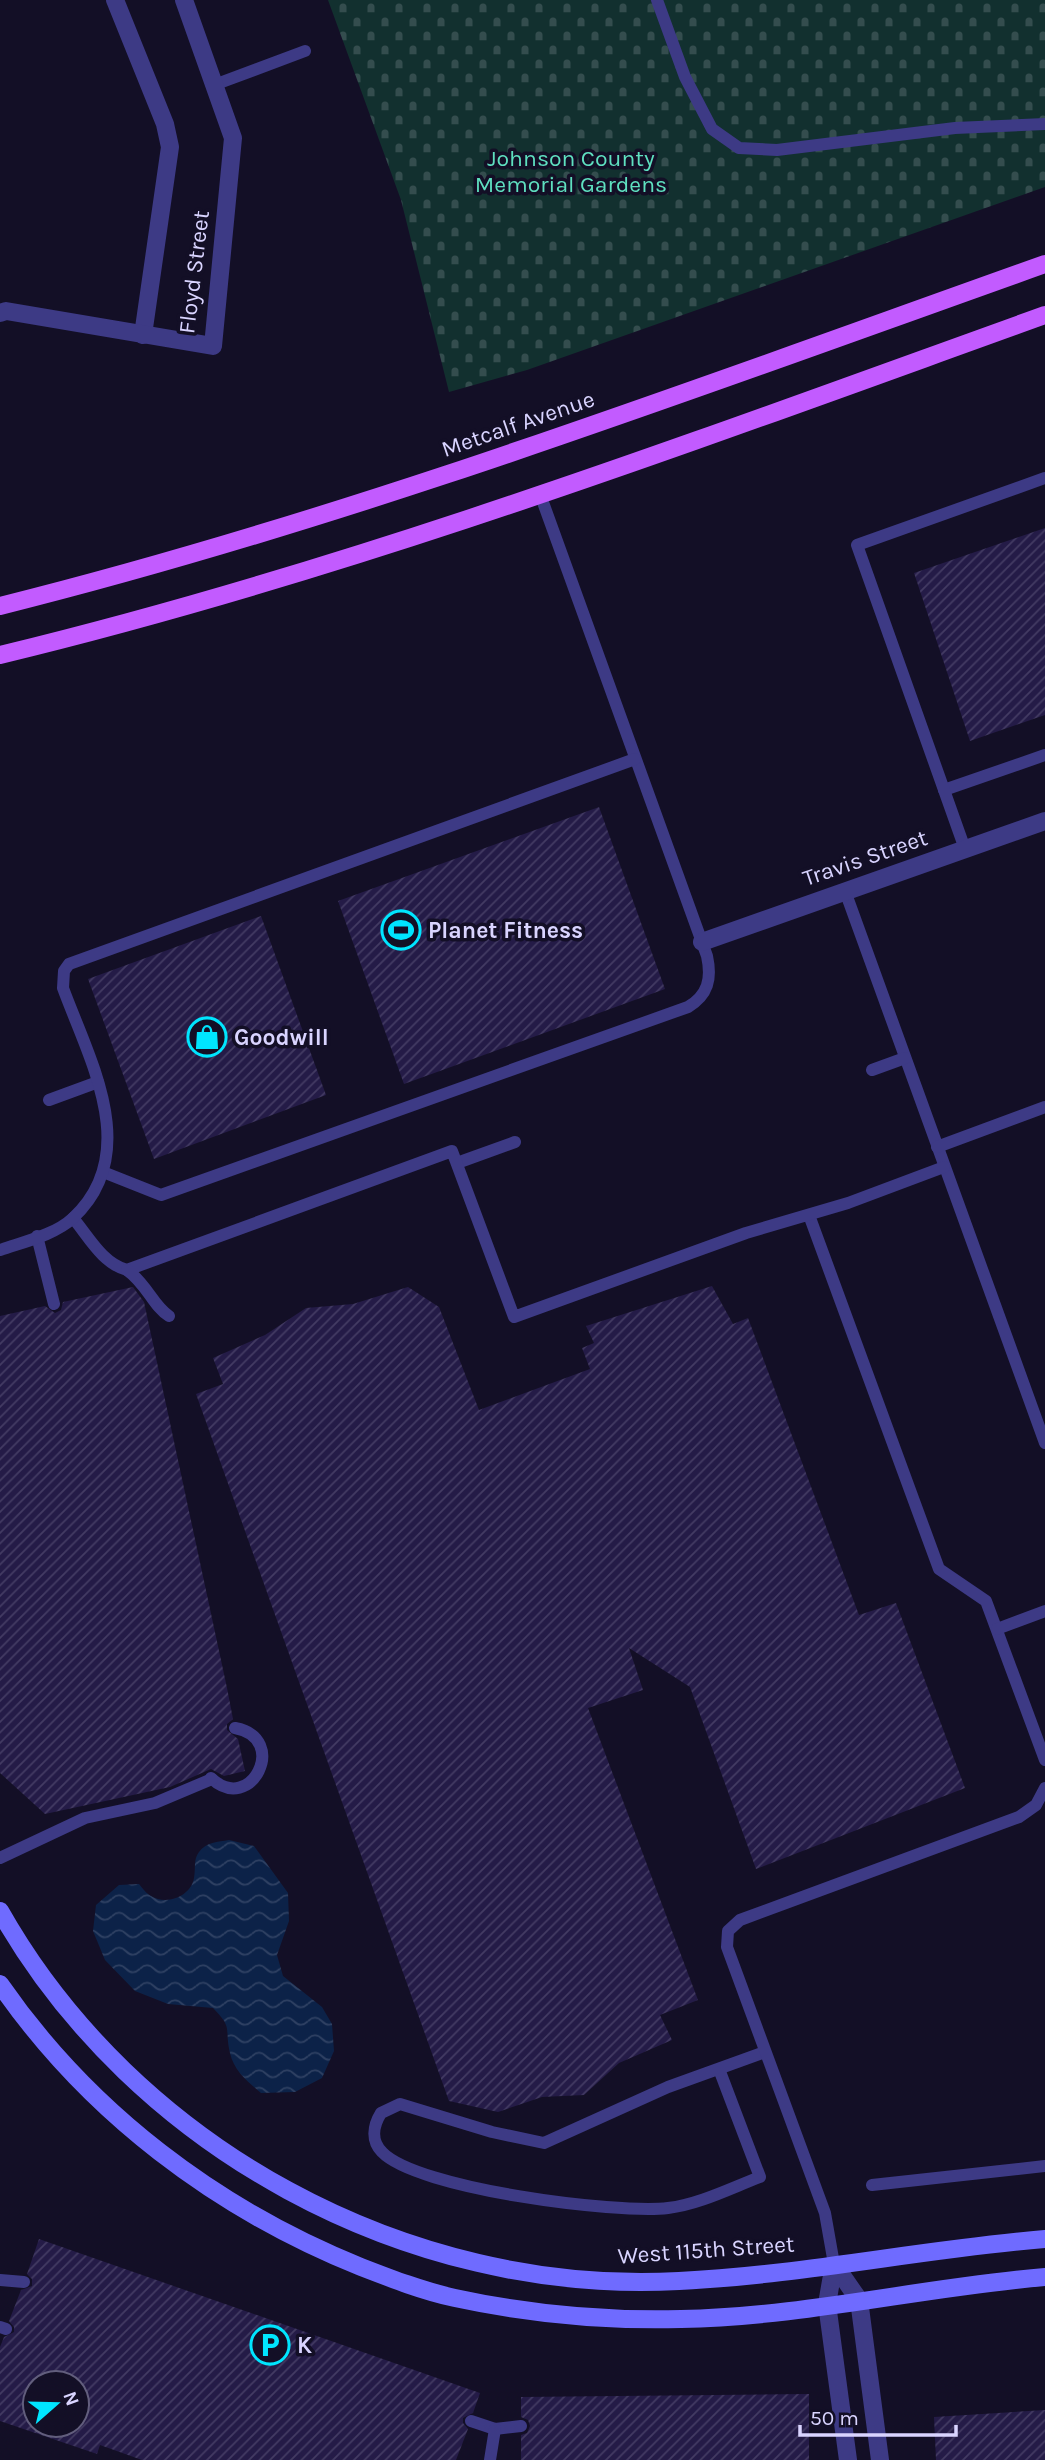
<svg xmlns="http://www.w3.org/2000/svg" width="1045" height="2460" font-family="Karla,sans-serif">
<style>
.cemetery{fill:url(#cemetery-stones)}
.water{fill:url(#water-waves)}
.building{fill:url(#building-hatch);fill-rule:evenodd}
.lines{fill:none;stroke-linecap:round;stroke-linejoin:round}
.lane{stroke:#3d3a85;stroke-width:12}
.street{stroke:#3d3a85;stroke-width:18}
.secondary{stroke:#6f6bff;stroke-width:18}
.primary{stroke:#c25bff;stroke-width:18}
.labels{text-anchor:middle;dominant-baseline:central;stroke-width:7;stroke-linejoin:round;paint-order:stroke}
.park-label{font-size:23px;fill:#5fe0c0;stroke:#130f26}
.street-label{font-size:23px;fill:#d9d4ff;stroke:#130f26}
.poi-label{font-size:23px;font-weight:bold;fill:#d9d4ff;stroke:#130f26;text-anchor:start}
</style>
<defs>
<pattern id="cemetery-stones" width="16" height="16" patternUnits="userSpaceOnUse" patternTransform="scale(1.75)"><rect width="16" height="16" fill="#12302f"/><path d="M2 7V4a2 2 0 0 1 4 0v3zM10 15v-3a2 2 0 0 1 4 0v3z" fill="#344d4e"/></pattern>
<pattern id="water-waves" width="16" height="10" patternUnits="userSpaceOnUse" patternTransform="scale(1.75)"><rect width="16" height="10" fill="#0c2248"/><path d="M0 5q4-4 8 0t8 0" fill="none" stroke="#2f4163"/></pattern>
<pattern id="building-hatch" width="6" height="6" patternUnits="userSpaceOnUse" patternTransform="scale(1.75)"><rect width="6" height="6" fill="#241b47"/><path d="M-1 1l2-2M0 6l6-6M5 7l2-2" fill="none" stroke="#433b63"/></pattern>
</defs>
<rect width="100%" height="100%" fill="#130f26"/>
<!-- cemetery -->
<path class="cemetery" d="M328,0H1045V187L527,370L449,392L401,200Z"/>
<!-- water -->
<path class="water" d="M229,1840L254,1846L288,1893L289,1921L277,1955L283,1976L322,2007L332,2024L334,2051L322,2078L295,2092L261,2093C248,2082 234,2071 230,2053C224,2028 234,2029 213,2008L168,2004L135,1991L105,1960L93,1931L96,1905L119,1885L139,1884C142,1888 147,1894 151,1896C167,1906 191,1896 194,1878C196,1868 193,1860 199,1852C206,1842 218,1842 229,1840Z"/>
<!-- building -->
<g class="building">
<path d="M1045,528V715L970,741L914,573Z"/>
<path d="M599,807L665,989L404,1084L338,901Z"/>
<path d="M261,916L326,1095L154,1159L88,979Z"/>
<path d="M712,1286L733,1324L748,1318L859,1615L896,1603L965,1788L756,1869L690,1687L629,1648L643,1690L588,1708L698,2000L660,2015L672,2040L619,2063L584,2095L542,2097L498,2112L449,2101L196,1394L223,1384L213,1358L265,1335L306,1308L353,1304L408,1287L439,1307L479,1410L590,1369L582,1348L594,1343L586,1326Z"/>
<path d="M133,1287L144,1302L227,1688L233,1719L227,1724V1730L238,1739L245,1771L224,1776L211,1769L170,1787L45,1814L0,1773V1316L45,1306L55,1313L61,1310L63,1302Z"/>
<path d="M39,2239L480,2393L473,2413L463,2418V2423L468,2429L456,2460H142L100,2445L97,2454L0,2421V2347L4,2337L14,2332V2327L9,2321L21,2290L32,2286V2279L27,2274ZM35,2383H77V2425H35Z"/>
<path d="M809,2394V2460H521V2435L527,2433L530,2426L528,2420L521,2417V2397Z"/>
<path d="M1045,2410V2460H936L934,2417Z"/>
</g>
<g class="lines">
<!-- lane -->
<g class="lane">
<path d="M657,0L685,77L712,129L739,148L777,150L955,128L1045,124"/>
<path d="M214,85L305,51"/>
<path d="M944,790L1045,755"/>
<path d="M965,849L857,545L1045,478"/>
<path d="M845,891L1045,1443"/>
<path d="M872,1070L905,1058"/>
<path d="M49,1100L98,1082"/>
<path d="M937,1147L1045,1107"/>
<path d="M457,1163L515,1142"/>
<path d="M103,1172L161,1195L688,1007C708,995 712,979 707,956L540,494"/>
<path d="M809,1215L939,1569L986,1601L1045,1760"/>
<path d="M73,1218C89,1237 102,1263 127,1270L452,1151L514,1317L746,1233L848,1203L944,1167"/>
<path d="M37,1236L54,1304"/>
<path d="M0,1250C23,1242 55,1235 73,1218C143,1153 89,1059 63,988L64,971L69,964L635,759"/>
<path d="M127,1270C147,1284 153,1306 169,1316"/>
<path d="M997,1629L1045,1611"/>
<path d="M211,1778C251,1816 290,1738 235,1728"/>
<path d="M0,1858L85,1818L155,1803L212,1779"/>
<path d="M719,2069L760,2177C731,2188 700,2204 668,2208C616,2214 417,2189 382,2152C371,2141 373,2126 381,2113L400,2104L492,2132L544,2143L668,2087L765,2052"/>
<path d="M872,2185L1045,2166"/>
<path d="M834,2264L825,2213L727,1947L728,1931L740,1920L1019,1817L1036,1805L1045,1788"/>
<path d="M0,2280L24,2282"/>
<path d="M0,2327L6,2329"/>
<path d="M471,2421L495,2429L521,2426"/>
<path d="M490,2460L495,2429"/>
</g>
<!-- street -->
<g class="street">
<path d="M115,0L165,124L170,147L143,335"/>
<path d="M0,313L6,311L213,346L233,138L184,0"/>
<path d="M702,942L1045,821"/>
<path d="M834,2264L859,2300L880,2460"/>
<path d="M834,2264L827,2304L848,2460"/>
</g>
<!-- secondary -->
<g class="secondary">
<path d="M0,1911C134,2148 408,2296 679,2281C802,2275 923,2249 1045,2239"/>
<path d="M0,1984C89,2113 217,2209 361,2267C392,2279 423,2291 455,2298C529,2314 605,2321 681,2319C803,2317 924,2287 1045,2277"/>
</g>
<!-- primary -->
<g class="primary">
<path d="M0,606C356,517 699,387 1045,264"/>
<path d="M0,655C356,569 700,439 1045,315"/>
</g>
</g>
<!-- icons -->
<defs>
<g id="stadium-ring" transform="scale(2.0125)"><circle r="9.5" fill="#130f26" stroke="#00e5ff" stroke-width="1.5"/><path d="M0-5a6.5 5 0 1 0 0 10a6.5 5 0 1 0 0-10ZM-3.5-1.8h7v3.6h-7Z" fill="#00e5ff"/></g>
<g id="shop-ring" transform="scale(2.0125)"><circle r="9.5" fill="#130f26" stroke="#00e5ff" stroke-width="1.5"/><path d="M-5-2.5h2.3a2.7 3.5 0 0 1 5.4 0H5L5.5 6h-11ZM-1.5-2.5h3a1.5 2.3 0 0 0-3 0Z" fill="#00e5ff"/></g>
<g id="parking-ring" transform="scale(2.0125)"><circle r="9.5" fill="#130f26" stroke="#00e5ff" stroke-width="1.5"/><path d="M-3.5-5.5H1a3.5 3.5 0 0 1 0 7H-1V5.5H-3.5ZM-1-3.4V-.6H.8a1.4 1.4 0 0 0 0-2.8Z" fill="#00e5ff"/></g>
</defs>
<g fill-rule="evenodd">
<use href="#stadium-ring" x="401" y="930"/>
<use href="#shop-ring" x="207" y="1037"/>
<use href="#parking-ring" x="270" y="2345"/>
</g>
<g class="labels">
<!-- park labels -->
<g class="park-label">
<text x="571" y="158">Johnson County<tspan x="571" dy="26">Memorial Gardens</tspan></text>
</g>
<!-- street labels -->
<g class="street-label">
<text transform="translate(194 272) rotate(-83)">Floyd Street</text>
<text transform="translate(518 424) rotate(-19)">Metcalf Avenue</text>
<text transform="translate(865 858) rotate(-19)">Travis Street</text>
<text transform="translate(706 2250) rotate(-4)">West 115th Street</text>
</g>
<!-- poi labels -->
<g class="poi-label">
<text x="428" y="930">Planet Fitness</text>
<text x="234" y="1037">Goodwill</text>
<text x="297" y="2345">K</text>
</g>
</g>
<!-- north arrow -->
<g transform="translate(56 2404) rotate(70)"><circle r="33" fill="#130f26" stroke="#625e7d" stroke-width="2"/>
<path d="M0-5L12 26L0 18L-12 26Z" fill="#00e5ff"/>
<text y="-10" font-size="19" font-weight="bold" text-anchor="middle" fill="#d9d4ff">N</text>
</g>
<!-- scale -->
<path d="M800 2425v10h156v-10" fill="none" stroke="#d9d4ff" stroke-width="3.5"/>
<text x="810" y="2425" font-size="21" fill="#d9d4ff" stroke="#130f26" stroke-width="5" paint-order="stroke">50 m</text>
</svg>
